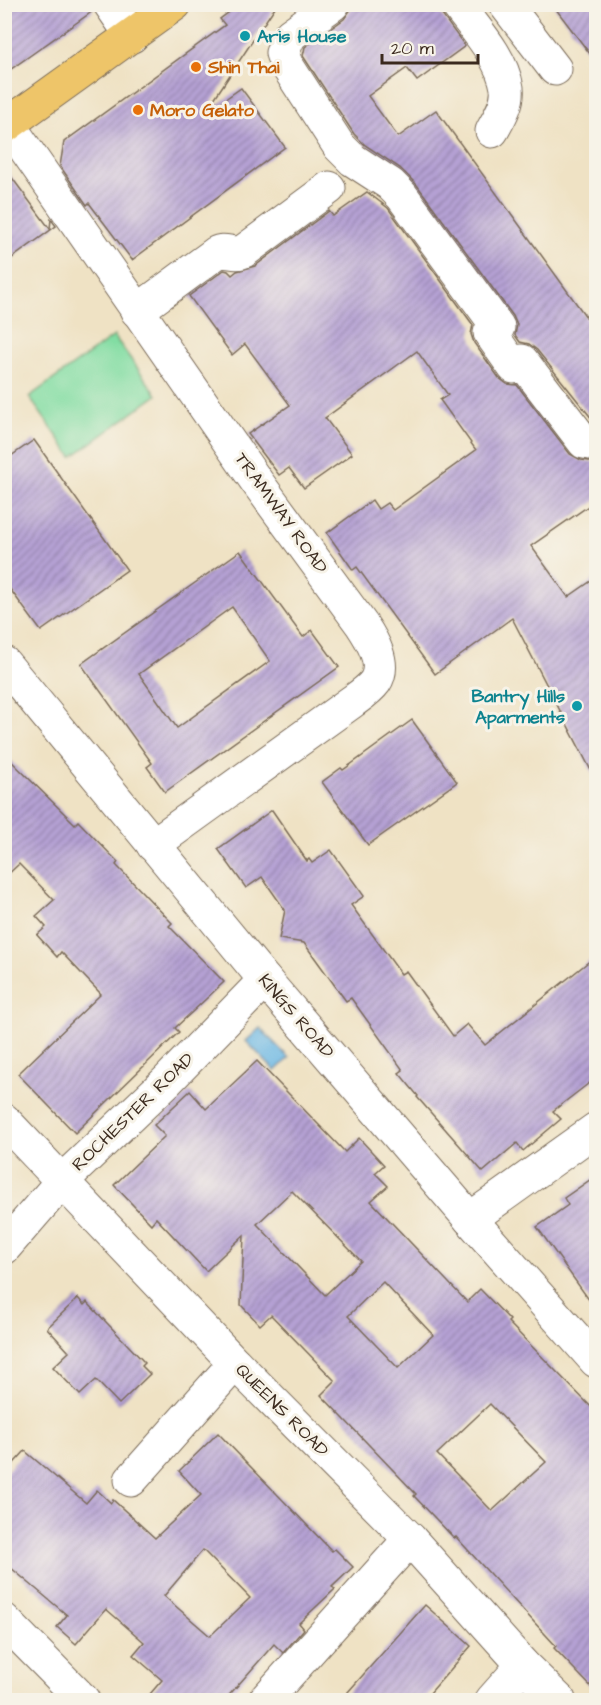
<svg xmlns="http://www.w3.org/2000/svg" width="601" height="1705" font-family="'Architects Daughter',sans-serif">
<style>
.pitch{fill:#82dda3;stroke:#5e8460;stroke-width:1.5}
.water{fill:#6bb7e4;stroke:#537081;stroke-width:1.5}
.building{fill:url(#building-hatch);fill-rule:evenodd}
.lines{fill:none;stroke-linecap:round;stroke-linejoin:round}
.minor-casing{stroke:#7a6a58;stroke-width:35}
.major-casing{stroke:#7a6a58;stroke-width:35}
.minor{stroke:#fff;stroke-width:33}
.major{stroke:#eec569;stroke-width:33}
.culture-dot{fill:#0f9aa8;stroke:#f7f3e8;stroke-width:2}
.food-dot{fill:#e8710a;stroke:#f7f3e8;stroke-width:2}
.labels{text-anchor:middle;dominant-baseline:central;stroke-width:6;stroke-linejoin:round;paint-order:stroke}
.culture-label{font-size:18px;font-weight:bold;fill:#0d838f;stroke:#f7f3e8;text-anchor:start}
.food-label{font-size:18px;font-weight:bold;fill:#c56008;stroke:#f7f3e8;text-anchor:start}
.street-label{font-size:18px;fill:#3b2a1e;stroke:#f7f3e8}
</style>
<defs>
<pattern id="building-hatch" width="6" height="6" patternUnits="userSpaceOnUse" patternTransform="scale(1.5)"><rect width="6" height="6" fill="#b5a1d4"/><path d="M-1 1l2-2M0 6l6-6M5 7l2-2" fill="none" stroke="#9483ab"/></pattern>
</defs>
<rect width="100%" height="100%" fill="#f7f3e8"/>
<filter id="ink" filterUnits="userSpaceOnUse"><feTurbulence type="fractalNoise" baseFrequency=".0167" numOctaves="2"/><feDisplacementMap in="SourceGraphic" scale="12" xChannelSelector="R" yChannelSelector="G"/><feConvolveMatrix kernelMatrix="1 2 1 2 8 2 1 2 1" color-interpolation-filters="sRGB"/></filter>
<filter id="wash" filterUnits="userSpaceOnUse"><feTurbulence type="fractalNoise" baseFrequency=".008" numOctaves="4" result="noise"/><feDisplacementMap in="SourceGraphic" scale="24" xChannelSelector="R" yChannelSelector="G"/><feGaussianBlur stdDeviation="1.35" result="paint"/><feColorMatrix in="noise" values="0 0 0 0 0 0 0 0 0 0 0 0 0 0 0 0 0 1.4 0 .05"/><feComposite in="paint" operator="in"/></filter>
<g filter="url(#wash)">
<rect width="100%" height="100%" fill="#efe2c4"/>
<!-- pitch -->
<path class="pitch" d="M114,336L157,395L72,457L29,397Z"/>
<!-- water -->
<path class="water" d="M260,1028L289,1058L275,1071L246,1041Z"/>
<g id="blocks">
<!-- building -->
<g class="building">
<path d="M4,4H91L93,11L4,74Z"/>
<path d="M240,4H277L204,114L241,88L285,147L132,260L89,203L87,205L60,166L64,142L225,25L220,19Z"/>
<path d="M357,4H439L442,15L465,46L417,81L407,68L368,96L398,137L436,110L597,332V425L537,350L529,344L520,342L515,335L517,325L513,316L417,185L400,168L365,145L354,134L303,56L305,47L344,19L351,9Z"/>
<path d="M552,4H597V63Z"/>
<path d="M4,167L50,229L51,219L56,226L4,264Z"/>
<path d="M367,192L388,208L473,325L471,334L474,343L499,378L507,384L517,385L570,454L581,460L597,462V500L531,546L568,597L597,577V782L512,618L435,674L357,567L353,570L327,533L372,500L378,509L387,503L393,510L476,450L440,400L448,395L417,351L325,418L352,454L304,488L289,468L279,475L248,434L290,405L245,344L232,355L189,296L224,270L228,271L232,275L237,271L255,266L329,211L333,216Z"/>
<path d="M34,440L127,570L41,631L4,581V461Z"/>
<path d="M240,551L303,637L312,630L339,667L165,792L147,767L152,763L81,664ZM232,607L270,661L177,728L139,674Z"/>
<path d="M412,720L457,782L368,845L322,782L341,768L343,770Z"/>
<path d="M4,754L75,824L78,821L118,862L116,865L172,923L169,926L224,982L175,1028L179,1032L75,1133L18,1074L101,994L61,952L57,957L37,935L46,927L36,916L54,900L19,864L4,878Z"/>
<path d="M272,810L307,861L309,859L312,863L331,850L364,896L351,905L401,974L406,971L453,1036L467,1024L485,1045L597,955V1077L553,1111L561,1119L523,1151L517,1143L483,1172L417,1097L418,1096L399,1073L403,1070L351,998L346,1001L304,943L279,939L285,910L262,877L246,888L218,849Z"/>
<path d="M257,1061L345,1152L359,1138L384,1165L375,1173L388,1186L371,1201L467,1302L480,1289L510,1320L508,1322L597,1413V1693L554,1648L556,1646L456,1537L454,1538L414,1496L416,1494L321,1395L335,1381L271,1315L260,1325L241,1305L244,1235L206,1271L156,1218L151,1224L114,1185L165,1136L154,1125L190,1091L206,1109ZM292,1191L361,1261L325,1295L257,1224ZM383,1282L433,1335L398,1368L348,1316ZM490,1404L546,1462L492,1511L437,1454Z"/>
<path d="M597,1175V1311L537,1227L568,1205L564,1198Z"/>
<path d="M78,1298L84,1305L87,1302L145,1363L142,1366L150,1374L119,1404L96,1380L80,1395L53,1367L69,1352L47,1328Z"/>
<path d="M218,1433L332,1551L335,1549L353,1567L332,1587L335,1589L299,1623L304,1629L283,1653L274,1644L224,1701H144L162,1680L133,1655L144,1642L106,1609L76,1644L57,1627L67,1615L4,1562V1474L25,1451L86,1503L97,1490L111,1503L113,1500L155,1538L201,1495L179,1471ZM203,1550L250,1598L210,1636L164,1596Z"/>
<path d="M425,1605L471,1646L423,1701H340Z"/>
</g>
</g>
</g>
<g filter="url(#ink)">
<use href="#blocks" fill-opacity="0" stroke="#7a6a58" stroke-width="1.5"/>
<g class="lines">
<!-- minor casing -->
<g class="minor-casing">
<g id="minor">
<path d="M110,4L132,36"/>
<path d="M333,4L290,35L282,53L286,64L339,146L353,160L390,184L402,196L498,327L490,333L514,367L522,361L584,442L596,444"/>
<path d="M457,4C475,29 502,57 507,88C509,103 499,118 492,131"/>
<path d="M505,4L555,69"/>
<path d="M8,124L257,482L362,625C372,640 387,664 375,682C370,689 360,696 353,701L153,845"/>
<path d="M137,311L216,253C225,248 235,256 244,251L329,188"/>
<path d="M4,663L265,980L470,1219L596,1361"/>
<path d="M4,1120L235,1363L410,1539L523,1665L559,1700"/>
<path d="M470,1219L596,1129"/>
<path d="M4,1248L63,1180L167,1081L265,980"/>
<path d="M131,1480L235,1363"/>
<path d="M4,1620L83,1700"/>
<path d="M265,1700L410,1539"/>
<path d="M492,1700L523,1665"/>
</g>
</g>
<!-- major casing -->
<g class="major-casing">
<path id="major" d="M4,127L175,4"/>
</g>
<!-- minor -->
<use href="#minor" class="minor"/>
<!-- major -->
<use href="#major" class="major"/>
</g>
</g>
<!-- markers -->
<g class="culture-dot">
<circle cx="245" cy="36" r="6"/>
<circle cx="577" cy="706" r="6"/>
</g>
<g class="food-dot">
<circle cx="196" cy="67" r="6"/>
<circle cx="138" cy="110" r="6"/>
</g>
<g class="labels">
<!-- culture labels -->
<g class="culture-label">
<text x="257" y="36">Aris House</text>
<text x="565" y="696" text-anchor="end">Bantry Hills<tspan x="565" dy="21">Aparments</tspan></text>
</g>
<!-- food labels -->
<g class="food-label">
<text x="208" y="67">Shin Thai</text>
<text x="150" y="110">Moro Gelato</text>
</g>
<!-- street labels -->
<g class="street-label">
<text transform="translate(281 513) rotate(54)">TRAMWAY ROAD</text>
<text transform="translate(296 1016) rotate(49)">KINGS ROAD</text>
<text transform="translate(133 1112) rotate(-44)">ROCHESTER ROAD</text>
<text transform="translate(282 1410) rotate(45)">QUEENS ROAD</text>
</g>
</g>
<!-- margin -->
<rect width="601" height="1705" fill="none" stroke="#f7f3e8" stroke-width="24"/>
<!-- scale -->
<path d="M382 54v9h96v-9" fill="none" stroke="#3b2a1e" stroke-width="3"/>
<text x="391" y="54" font-size="18" fill="#3b2a1e" stroke="#f7f3e8" stroke-width="4.5" paint-order="stroke">20 m</text>
</svg>
